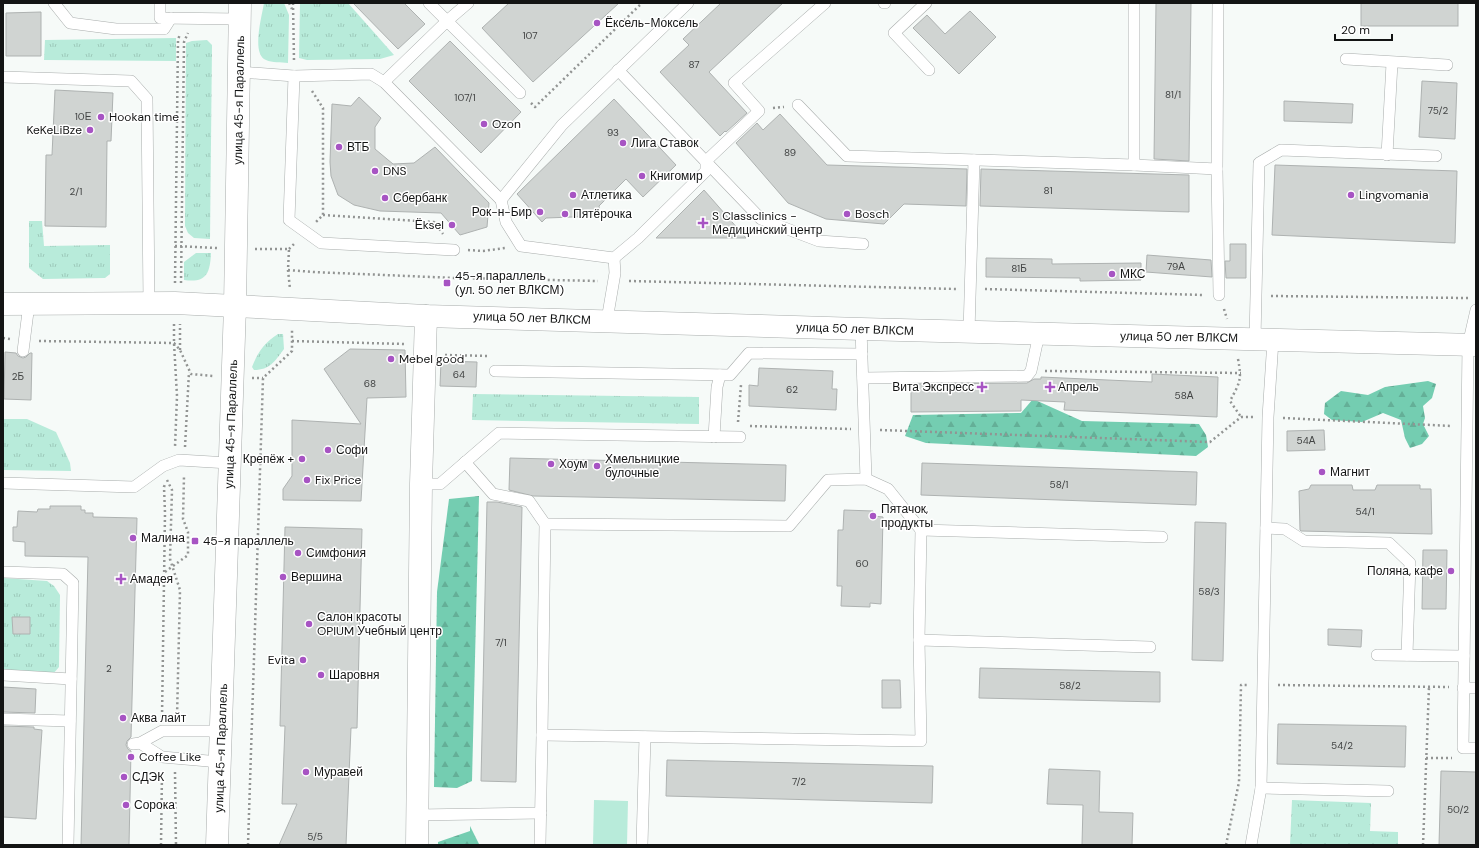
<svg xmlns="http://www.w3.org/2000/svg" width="1479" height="848" font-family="'DM Sans',sans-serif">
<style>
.grass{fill:url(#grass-tufts)}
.forest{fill:url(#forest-firs)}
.pitch{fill:#b8ebda}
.building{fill:#d0d4d2;stroke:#aeb2b1}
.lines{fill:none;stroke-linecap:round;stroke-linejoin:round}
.service-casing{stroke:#a9adac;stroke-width:12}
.minor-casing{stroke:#a9adac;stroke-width:23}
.tertiary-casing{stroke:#a9adac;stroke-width:23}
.secondary-casing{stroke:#a9adac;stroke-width:23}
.path{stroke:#929493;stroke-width:2.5;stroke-dasharray:2 3;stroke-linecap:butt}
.service{stroke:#fff;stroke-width:11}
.minor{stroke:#fff;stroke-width:22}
.tertiary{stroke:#fff;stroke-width:22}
.secondary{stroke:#fff;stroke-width:22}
.poi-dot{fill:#a754c3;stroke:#fff;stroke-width:1.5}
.labels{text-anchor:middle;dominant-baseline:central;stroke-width:3;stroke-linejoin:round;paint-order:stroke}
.number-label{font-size:10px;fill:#424444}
.poi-label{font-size:12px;fill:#131414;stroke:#fff;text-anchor:start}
.street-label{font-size:12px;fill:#131414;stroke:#fff}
</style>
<defs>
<pattern id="grass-tufts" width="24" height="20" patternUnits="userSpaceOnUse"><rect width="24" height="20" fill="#b8ebda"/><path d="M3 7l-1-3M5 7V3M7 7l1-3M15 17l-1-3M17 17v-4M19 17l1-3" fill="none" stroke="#9dc9ba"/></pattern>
<pattern id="forest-firs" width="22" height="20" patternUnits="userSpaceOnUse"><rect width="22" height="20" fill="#74cdb1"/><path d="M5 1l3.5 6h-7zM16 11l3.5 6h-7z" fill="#64af97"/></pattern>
</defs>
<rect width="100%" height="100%" fill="#f6faf8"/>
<!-- grass -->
<g class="grass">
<path d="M264,3H284L289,15L288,63C281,62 272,63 266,60C251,54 262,16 264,3Z"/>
<path d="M300,3H348L394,55L380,59L307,60L299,58Z"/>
<path d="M176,38V61L44,60L45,40Z"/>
<path d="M207,40L212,45L210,239L194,238L188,233L185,226L186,43L192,41Z"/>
<path d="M29,221H42L44,246L110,245V274L105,278L43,279L29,268Z"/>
<path d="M196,253H211C210,274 206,283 184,280V262Z"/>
<path d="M278,334H283L284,349C275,361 270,370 254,370L252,367C258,352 264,343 278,334Z"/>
<path d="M473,394L699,397V424L472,420Z"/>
<path d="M3,419H27L56,432L70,463L71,471L3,470Z"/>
<path d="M3,578L47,581L54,586L60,595L59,667L53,674L3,672Z"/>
<path d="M1292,800L1371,803L1370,831L1398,832V845H1290Z"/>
</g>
<!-- forest -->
<g class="forest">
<path d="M1428,381L1436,384L1432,398L1423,406L1425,418L1423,424L1429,436L1422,444L1410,448L1405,438L1401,420L1383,413L1362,422L1332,420L1324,414L1325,403L1341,391L1368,395L1385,387Z"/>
<path d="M1033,399L1082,421L1199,424L1206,435L1208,447L1196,456L926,443L905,436L913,415L1021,413Z"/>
<path d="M479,496L472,781L457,788L434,787L437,592L449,499Z"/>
<path d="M470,826L479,844L478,845H438V842L470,831Z"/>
</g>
<!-- pitch -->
<path class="pitch" d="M594,800L628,801L627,845H593Z"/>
<!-- building -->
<g class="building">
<path d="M353,3H404L425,24L398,49Z"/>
<path d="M509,3H619L533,82L482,28Z"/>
<path d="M721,3H783L709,72L747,113L726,132L725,131L720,136L660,72L689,45L683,39Z"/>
<path d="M1156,3H1191L1189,161L1154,159Z"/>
<rect x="1361" y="3" width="97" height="23"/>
<path d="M970,11L996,37L959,74L913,28L927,15L945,34Z"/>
<path d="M41,12V56H6V13Z"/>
<path d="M450,41L521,112L481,153L409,81Z"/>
<path d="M1422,81L1457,83L1455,139L1419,137Z"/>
<path d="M55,90L113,93L111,141H107L106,227L45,226L46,155H52Z"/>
<path d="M359,97L381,118L375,127V149L393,164L414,163L435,147L489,203L487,227L460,235L441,213L380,211L354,205L338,195L331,176L330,162L332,104L351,106Z"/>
<path d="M614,99L676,165L643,197L626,179L599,206L600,216L546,218L542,222L517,194Z"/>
<path d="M1284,101L1353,104L1352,123L1284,121Z"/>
<path d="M780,114L827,165L967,169L966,206L904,204L884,224L826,219L788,203L736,143L757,123L763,130Z"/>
<path d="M1275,165L1457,171L1455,243L1272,235Z"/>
<path d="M981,169L1189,175V212L980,206Z"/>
<path d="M704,190L746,238H656Z"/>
<path d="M1230,244H1246V278H1226L1225,261H1230Z"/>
<path d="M1147,255L1211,260L1212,277L1146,272Z"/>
<path d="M986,258L1052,259V264L1141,263V280L1080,281V278L986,277Z"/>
<path d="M350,349L405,350L406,397L367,398L361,501L283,500V489L292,476V420L361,424L324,369Z"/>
<path d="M5,352L16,353L18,356L23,358L26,357L30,353H32L31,400L4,399Z"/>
<path d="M441,361L477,362L476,387L440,386Z"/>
<path d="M759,368L833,371L832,389H837L836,410L749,406V385L758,386Z"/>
<path d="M1152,374L1218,377L1217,417L1064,410L1065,402L1021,400V411L911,412V384L1027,383L1034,379H1041V377L1152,382Z"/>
<path d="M1324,430L1325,450L1287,451V431Z"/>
<path d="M510,458L786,465L785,501L533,496L509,490Z"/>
<path d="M922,463L1197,472L1196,505L921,495Z"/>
<path d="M1311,485H1352L1353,490H1375L1377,485H1420V489H1431L1432,534L1301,531L1300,530L1299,491L1309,489Z"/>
<path d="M487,502H497L522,507L516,782L481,781Z"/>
<path d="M50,506H81V510H85V513H93V517L137,518L131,737L127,741L126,745L128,749L131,751L129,845H81L88,557L25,556V542L13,541V527H17L18,511L37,512L38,509H50Z"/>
<path d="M844,510L873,511V516L883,517L881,604L870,603V607L841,606L842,586H837L838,530H843Z"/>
<path d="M1195,522L1226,523L1223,661L1192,660Z"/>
<path d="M285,527L362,529L357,728H351L346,845H279L297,804H282L285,726H280Z"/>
<path d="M1423,550H1447L1446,609H1422Z"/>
<path d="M12,617H30V634H13Z"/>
<path d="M1328,629L1362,630L1361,647L1328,645Z"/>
<path d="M980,668L1160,672V702L979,698Z"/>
<path d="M882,680H900L901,708H882Z"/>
<path d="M3,687L36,689L35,713L3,712Z"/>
<path d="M1278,724L1406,726L1405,767L1277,764Z"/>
<path d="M3,726L34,727V729L42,730L36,819L3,817Z"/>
<path d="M667,760L933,766L932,803L666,796Z"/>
<path d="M1049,769L1100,771L1099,812L1133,813L1132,845H1082L1083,805L1047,804Z"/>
<path d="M1441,771L1476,772V845H1439Z"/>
</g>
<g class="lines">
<!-- service casing -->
<g class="service-casing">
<g id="service">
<path d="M54,3L70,23L116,29H164L171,18"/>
<path d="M160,3V18L240,19"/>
<path d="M429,3L447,21L468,3"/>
<path d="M688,3L562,125L501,200L506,222L521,246L614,258L638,238L706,171V161L759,111L734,83L825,3"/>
<path d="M884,3H885"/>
<path d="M926,3L894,33L929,70"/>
<path d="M1218,3L1217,169L1219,295"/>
<path d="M1346,59L1447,65"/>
<path d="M618,70L761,219L819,241L863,244"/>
<path d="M240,72L294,76L289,220L321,243L454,250"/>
<path d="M294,76L371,74L384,82"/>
<path d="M3,77L131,81L147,99L149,303"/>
<path d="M798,105L847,156L1134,165L1217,169"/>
<path d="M1387,155L1392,63"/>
<path d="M1134,165V3"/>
<path d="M501,200L384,82L447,21L520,93"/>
<path d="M1476,310L1468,345L1463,748H1476"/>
<path d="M607,320L615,273L614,258"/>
<path d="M861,329L866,479"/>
<path d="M969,332L974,160"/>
<path d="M1255,339L1259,163L1281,150L1436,156"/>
<path d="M23,351L29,304"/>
<path d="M495,371L730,375L749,353L862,354"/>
<path d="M863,378L1027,376L1031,371L1039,334"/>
<path d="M714,437L717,387L720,375"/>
<path d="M465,462L493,494L529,501L545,524L542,735L921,741L919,640"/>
<path d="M3,483L134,487L163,466L179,460L229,463"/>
<path d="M421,484H440L499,433L740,437"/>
<path d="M545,524L789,526L828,480L866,479L888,489L921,530L1162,537"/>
<path d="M1266,528L1285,529L1304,541L1389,543L1410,563L1407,655"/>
<path d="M921,530L919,640L1150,647"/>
<path d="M3,572L63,574L73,583L68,845"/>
<path d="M1377,655L1464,656"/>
<path d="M3,675L71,679"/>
<path d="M1463,688H1476"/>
<path d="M3,719L70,721"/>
<path d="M140,743L162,757L220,762"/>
<path d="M133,744L140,743L162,731H221"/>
<path d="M1261,788L1388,791"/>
<path d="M417,815L541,813"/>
<path d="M540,845L542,735"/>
<path d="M642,845L645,737"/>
<path d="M1251,845L1261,788L1268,417L1273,340"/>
</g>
</g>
<!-- minor casing -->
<g class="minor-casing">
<g id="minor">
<path d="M3,304L175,303L235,306"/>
<path d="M417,845L421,484L426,316"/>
</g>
</g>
<!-- tertiary casing -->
<g class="tertiary-casing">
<path id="tertiary" d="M235,306L426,316L861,329L1476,345"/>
</g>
<!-- secondary casing -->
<g class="secondary-casing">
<path id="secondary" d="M217,845L235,306L240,3"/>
</g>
<!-- path -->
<g class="path">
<path d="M289,3L292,9"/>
<path d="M293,3L294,61"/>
<path d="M312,91L323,108V215L316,222"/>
<path d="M531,103L535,107L642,3"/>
<path d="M773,108L784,107"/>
<path d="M323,215L434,222L443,234"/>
<path d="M175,246L217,248"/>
<path d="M255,249H289L288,270L313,272L455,278L598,281"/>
<path d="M289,249L296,242"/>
<path d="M468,250L483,251L505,248"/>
<path d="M288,270L290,289"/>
<path d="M629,281L956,289"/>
<path d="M175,283L178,40L180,34"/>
<path d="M181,283L184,42L188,33"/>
<path d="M985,289L1204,295"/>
<path d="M1271,296L1468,298"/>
<path d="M1224,309L1227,319"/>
<path d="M174,324V343L177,396L175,447"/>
<path d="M3,338L10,339"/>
<path d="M39,341L174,343L180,350L191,374L213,376"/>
<path d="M292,341L404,344"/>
<path d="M180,350V324"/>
<path d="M445,355L490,356"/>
<path d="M1238,359C1242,380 1240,382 1230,401L1241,417"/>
<path d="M1045,371L1241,373"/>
<path d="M252,378H263"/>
<path d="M1283,418L1452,426"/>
<path d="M738,422L741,385"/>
<path d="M750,426L851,429"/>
<path d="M880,430L1210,442L1241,417H1254"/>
<path d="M185,447L189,372"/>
<path d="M167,480L172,490L170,559L180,590L177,717"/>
<path d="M165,572L188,555V532L183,519L184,476"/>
<path d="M1278,685L1449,687"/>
<path d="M162,717L165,513L164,487L165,484"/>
<path d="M1426,758H1452"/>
<path d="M175,772L176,845"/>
<path d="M161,845L162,772"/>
<path d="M248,845L263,378L292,351V330"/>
<path d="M1226,845L1239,782L1241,685H1249"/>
<path d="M1423,845L1429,687"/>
</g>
<!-- service -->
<use href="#service" class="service"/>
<!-- minor -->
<use href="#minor" class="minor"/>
<!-- tertiary -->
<use href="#tertiary" class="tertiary"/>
<!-- secondary -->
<use href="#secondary" class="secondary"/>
</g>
<!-- markers -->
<g class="poi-dot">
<circle cx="597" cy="23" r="4"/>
<circle cx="101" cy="117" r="4"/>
<circle cx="484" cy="124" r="4"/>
<circle cx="90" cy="130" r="4"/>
<circle cx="623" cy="143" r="4"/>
<circle cx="339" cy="147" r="4"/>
<circle cx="375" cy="171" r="4"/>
<circle cx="642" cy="176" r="4"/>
<circle cx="573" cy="195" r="4"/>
<circle cx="1351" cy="195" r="4"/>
<circle cx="385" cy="198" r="4"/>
<circle cx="540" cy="212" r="4"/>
<circle cx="565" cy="214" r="4"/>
<circle cx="847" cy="214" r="4"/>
<path d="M701 217h4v4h4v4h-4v4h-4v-4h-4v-4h4z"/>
<circle cx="452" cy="225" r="4"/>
<circle cx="1112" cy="274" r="4"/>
<rect x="443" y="279" width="8" height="8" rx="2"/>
<circle cx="391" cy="359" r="4"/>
<path d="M980 381h4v4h4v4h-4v4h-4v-4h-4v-4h4z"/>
<path d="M1048 381h4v4h4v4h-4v4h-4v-4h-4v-4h4z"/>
<circle cx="328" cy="450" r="4"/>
<circle cx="302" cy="459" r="4"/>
<circle cx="551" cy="464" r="4"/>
<circle cx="597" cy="466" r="4"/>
<circle cx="1322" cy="472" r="4"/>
<circle cx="307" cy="480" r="4"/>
<circle cx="873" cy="516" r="4"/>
<circle cx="133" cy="538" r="4"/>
<rect x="191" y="537" width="8" height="8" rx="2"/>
<circle cx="298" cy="553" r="4"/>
<circle cx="1451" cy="571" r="4"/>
<circle cx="283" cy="577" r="4"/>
<path d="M119 573h4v4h4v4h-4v4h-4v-4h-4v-4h4z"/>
<circle cx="309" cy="624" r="4"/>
<circle cx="303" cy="660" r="4"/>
<circle cx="321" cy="675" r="4"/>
<circle cx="123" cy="718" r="4"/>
<circle cx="131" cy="757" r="4"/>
<circle cx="306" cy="772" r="4"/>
<circle cx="124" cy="777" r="4"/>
<circle cx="126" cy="805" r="4"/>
</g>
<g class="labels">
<!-- number labels -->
<g class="number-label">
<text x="530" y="35">107</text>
<text x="694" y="64">87</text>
<text x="1173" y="94">81/1</text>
<text x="465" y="97">107/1</text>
<text x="1438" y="110">75/2</text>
<text x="83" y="116">10Е</text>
<text x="613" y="132">93</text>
<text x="790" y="152">89</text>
<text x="1048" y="190">81</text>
<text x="76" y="191">2/1</text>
<text x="1176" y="266">79А</text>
<text x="1019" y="268">81Б</text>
<text x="459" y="374">64</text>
<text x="18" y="376">2Б</text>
<text x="370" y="383">68</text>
<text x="792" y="389">62</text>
<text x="1184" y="395">58А</text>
<text x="1306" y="440">54А</text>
<text x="1059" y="484">58/1</text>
<text x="1365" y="511">54/1</text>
<text x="862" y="563">60</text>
<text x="1209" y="591">58/3</text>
<text x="501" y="642">7/1</text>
<text x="109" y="668">2</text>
<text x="1070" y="685">58/2</text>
<text x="1342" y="745">54/2</text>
<text x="799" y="781">7/2</text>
<text x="1458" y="809">50/2</text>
<text x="315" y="836">5/5</text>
</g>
<!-- poi labels -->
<g class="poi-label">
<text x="605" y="23">Ёксель-Моксель</text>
<text x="109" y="117">Hookan time</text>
<text x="492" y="124">Ozon</text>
<text x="82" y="130" text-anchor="end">KeKeLiBze</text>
<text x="631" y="143">Лига Ставок</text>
<text x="347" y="147">ВТБ</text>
<text x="383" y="171">DNS</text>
<text x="650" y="176">Книгомир</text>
<text x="581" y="195">Атлетика</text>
<text x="1359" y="195">Lingvomania</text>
<text x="393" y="198">Сбербанк</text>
<text x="532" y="212" text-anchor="end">Рок-н-Бир</text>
<text x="573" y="214">Пятёрочка</text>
<text x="855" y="214">Bosch</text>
<text x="712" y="216">S Classclinics -<tspan x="712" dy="14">Медицинский центр</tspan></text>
<text x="444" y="225" text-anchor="end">Ёksel</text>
<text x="1120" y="274">МКС</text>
<text x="455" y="276">45-я параллель<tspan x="455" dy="14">(ул. 50 лет ВЛКСМ)</tspan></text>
<text x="399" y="359">Mebel good</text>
<text x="974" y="387" text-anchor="end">Вита Экспресс</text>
<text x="1058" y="387">Апрель</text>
<text x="336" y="450">Софи</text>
<text x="294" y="459" text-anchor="end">Крепёж +</text>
<text x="605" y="459">Хмельницкие<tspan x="605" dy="14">булочные</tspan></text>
<text x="559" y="464">Хоум</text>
<text x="1330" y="472">Магнит</text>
<text x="315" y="480">Fix Price</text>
<text x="881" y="509">Пятачок,<tspan x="881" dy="14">продукты</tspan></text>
<text x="141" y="538">Малина</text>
<text x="203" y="541">45-я параллель</text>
<text x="306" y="553">Симфония</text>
<text x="1443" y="571" text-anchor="end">Поляна, кафе</text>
<text x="291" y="577">Вершина</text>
<text x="130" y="579">Амадея</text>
<text x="317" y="617">Салон красоты<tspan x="317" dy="14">OPIUM Учебный центр</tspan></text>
<text x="295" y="660" text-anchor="end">Evita</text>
<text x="329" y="675">Шаровня</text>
<text x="131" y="718">Аква лайт</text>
<text x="139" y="757">Coffee Like</text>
<text x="314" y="772">Муравей</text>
<text x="132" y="777">СДЭК</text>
<text x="134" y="805">Сорока</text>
</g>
<!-- street labels -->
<g class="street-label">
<text transform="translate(239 100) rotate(-89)">улица 45-я Параллель</text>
<text transform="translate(532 318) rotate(2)">улица 50 лет ВЛКСМ</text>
<text transform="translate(855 329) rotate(2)">улица 50 лет ВЛКСМ</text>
<text transform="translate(1179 337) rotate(1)">улица 50 лет ВЛКСМ</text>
<text transform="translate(231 424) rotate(-88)">улица 45-я Параллель</text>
<text transform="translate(221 748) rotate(-88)">улица 45-я Параллель</text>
</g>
</g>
<!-- border -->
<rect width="1479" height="848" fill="none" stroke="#131414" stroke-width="8"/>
<!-- scale -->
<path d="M1335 34v6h57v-6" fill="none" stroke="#131414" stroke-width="2"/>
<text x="1341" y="34" font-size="12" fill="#131414" stroke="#ffffff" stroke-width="3" paint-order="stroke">20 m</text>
</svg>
